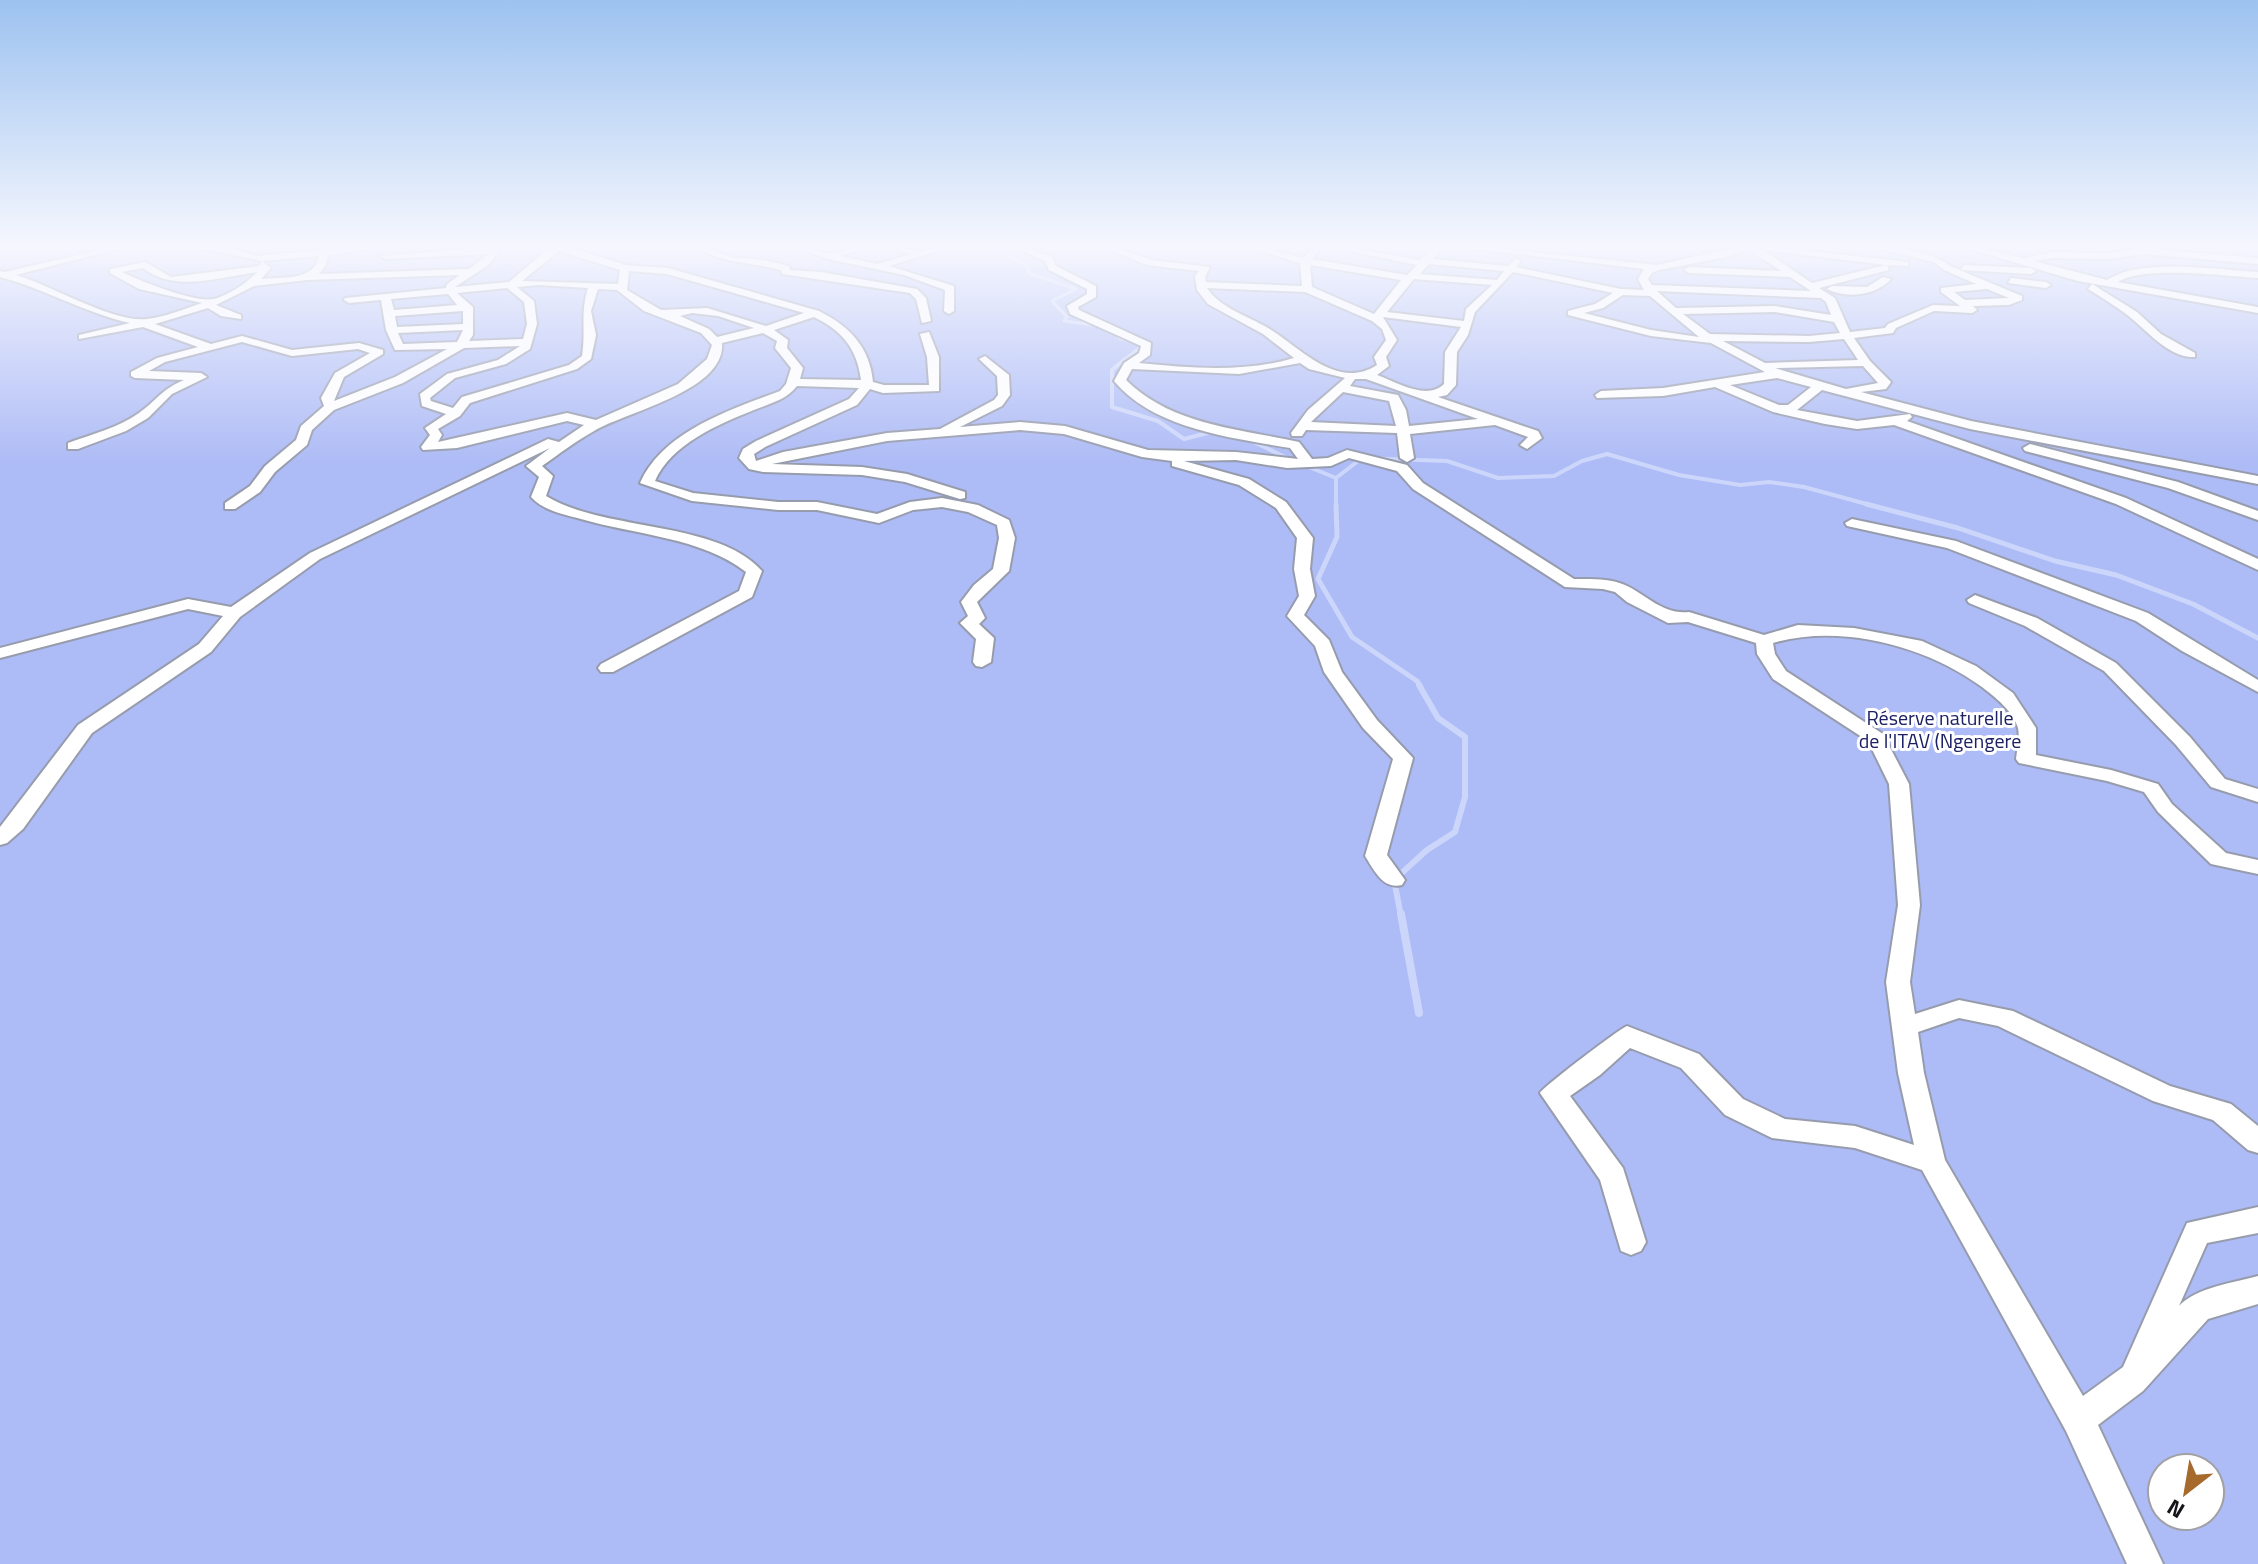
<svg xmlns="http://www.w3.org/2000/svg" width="2258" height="1564" font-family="'Titillium Web',sans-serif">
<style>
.green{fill:#adbbf6;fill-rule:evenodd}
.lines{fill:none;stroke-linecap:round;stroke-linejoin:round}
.stream-far4{stroke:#ccd6fb;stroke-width:3}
.stream-far3{stroke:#ccd6fb;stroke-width:4}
.stream-far2{stroke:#ccd6fb;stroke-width:5}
.stream-far1{stroke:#ccd6fb;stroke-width:6}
.stream{stroke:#ccd6fb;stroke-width:8}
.minor-casing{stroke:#979cad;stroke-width:4}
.minor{fill:#fff;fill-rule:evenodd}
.labels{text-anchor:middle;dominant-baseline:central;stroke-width:6;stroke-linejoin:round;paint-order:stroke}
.park-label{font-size:20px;fill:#1c2164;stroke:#fff}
</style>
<rect width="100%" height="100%" fill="#eaeefd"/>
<!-- green -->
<path class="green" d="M0,246H2258V1564H0ZM2162,1468H2210V1516H2162Z"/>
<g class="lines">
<!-- stream-far4 -->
<g class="stream-far4">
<path d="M986,246L1028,266V273L1076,289L1052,301L1067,317L1064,321L1102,326"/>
<path d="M1111,331L1121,339L1143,345L1123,361"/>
</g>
<!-- stream-far3 -->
<g class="stream-far3">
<path d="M1125,359L1112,370V407L1158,421L1184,439L1215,431"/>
<path d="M1250,440L1293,461"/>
<path d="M1304,465L1336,478"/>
<path d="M1336,478L1362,458L1447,461L1498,478L1554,476L1582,461L1607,454L1679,475L1740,485L1769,482L1804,487L1874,506"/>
<path d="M1336,478V506"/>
</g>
<!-- stream-far2 -->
<g class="stream-far2">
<path d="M1336,504L1337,537L1318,579L1352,637L1417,681L1421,687"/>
<path d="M1866,504L1958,528L2055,561L2116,575L2193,604L2258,638"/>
</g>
<!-- stream-far1 -->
<path class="stream-far1" d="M1401,916L1394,880L1427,850L1455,832L1465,797V737L1438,718L1419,685"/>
<!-- stream -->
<path class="stream" d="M1401,914L1419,1013"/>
<!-- minor casing -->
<g class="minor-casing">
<g id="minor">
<path d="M116,246H130L16,275C51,285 113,323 147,319C165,317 184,309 202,303L139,289L110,273V269L145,262L171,277L259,266L262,261L188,246L234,249L257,256L318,250L317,246H325L327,249L383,247L328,255L326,265L319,274L469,269L488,254L385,259L380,256L502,246L490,264L455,287L509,282L551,246L569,247L626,265L668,268L819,311C849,326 870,347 873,382L884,385H929L927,357L920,334L929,332L939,357V391L883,393L870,389L857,405L765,447L754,454L756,461L783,452L887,433L940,429L994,400L998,395L997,376L979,359L985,356L1009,375L1010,395L1002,406L960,427L1020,422L1065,426L1148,450L1236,452L1298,459L1290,448C1232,438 1154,429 1114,381L1124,363L1139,353L1141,346L1070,314L1067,306L1087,294V289L1049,270L1045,261L1011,246H1022L1052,257L1056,266L1096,286V297L1078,307L1079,310L1151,343L1150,355L1139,363C1190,368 1244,373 1294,358L1263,334L1208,304L1197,290L1195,276L1199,271L1147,265L1100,246H1111L1152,260L1210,267L1205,277L1206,282L1302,286L1300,263L1243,246H1257L1303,258L1314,246H1322L1312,259L1407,275L1417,265L1325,246H1342L1420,260L1435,246H1444L1433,259L1508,266L1516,258L1521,261L1516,267L1621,289L1644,290L1638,279L1644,269L1450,246H1476L1657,265L1741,246H1768L1908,262V266L1887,265L1889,270L1819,288L1835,298L1850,332L1885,328L1888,324L1933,305L1960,306L1941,292V288L1976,284L1944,270L1934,262L1868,246C1893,246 1930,250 1950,266L2022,296V300L2009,305L1973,306L1977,310L1972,313L1934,311L1896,328L1893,333L1854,338L1870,361L1891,382L1886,389L1861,392L1971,421L2258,476V484L1970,429L1822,390L1797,410L1857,421L1910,414L1912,417L1907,421L2126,498L2258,559V570L2116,504L1894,425L1857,429L1825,424L1773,412L1715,387L1663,396L1597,398L1595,395L1601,391L1663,388L1765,372L1711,343L1651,336L1568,315V311L1595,304L1613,293L1513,272L1475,312L1468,335L1457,352L1456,385L1447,395L1438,397L1538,431L1542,438L1527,449L1520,445L1528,437L1495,425L1410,434L1414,458L1407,462L1400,458L1397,433L1306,430L1302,436H1292L1291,433L1308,410L1345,378L1309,369L1300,363L1239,374L1132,369L1126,380C1171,425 1240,429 1299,442L1312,459L1328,458L1347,450L1407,465L1423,483L1574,579C1591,579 1609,578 1625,585C1647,595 1663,615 1689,612L1764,635L1798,625L1854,628L1922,641L1976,666L2013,693L2036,728V755L2111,770L2158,784L2172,804L2226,853L2258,860V874L2211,864L2158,812L2144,792L2107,781L2019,763L2016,759C2017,750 2020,737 2018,728C2013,711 1995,697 1982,687C1926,646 1841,623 1773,643L1775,654L1786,671L1883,734L1909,784L1920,905L1910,982L1915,1014L1959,1000L2013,1011L2170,1086L2231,1104L2258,1126V1153L2248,1150L2213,1120L2153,1101L1998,1026L1959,1018L1918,1032L1924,1073L1945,1160L2083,1396L2123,1367L2187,1223L2258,1207V1233L2207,1243L2179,1306C2197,1287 2233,1283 2258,1276V1304L2208,1319L2143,1391L2098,1425L2163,1564H2127L2066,1431L1922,1170L1855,1148L1772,1138L1725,1115L1681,1068L1630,1048L1600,1075L1570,1096L1623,1168L1646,1242L1641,1251L1631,1255L1621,1251L1600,1180L1540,1093C1543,1087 1619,1029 1627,1026L1699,1054L1743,1099L1785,1119L1855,1126L1914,1145L1898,1073L1886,982L1898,905L1889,784L1868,741L1773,679L1757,654L1756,643L1688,622L1668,623L1627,602L1615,592L1603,589L1565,587L1413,489L1397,471L1349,458L1331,466L1287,468L1236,460L1184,461L1249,479L1286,502L1313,538L1310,569L1315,596L1304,615L1329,640L1342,672L1377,720L1413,758L1387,855L1405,880L1402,885C1383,890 1374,870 1365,856L1393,759L1363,728L1324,672L1315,646L1287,616L1299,596L1294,569L1297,538L1276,508L1239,485L1172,466V461L1142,457L1064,434L1020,430L887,441L772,464L862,467L907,474L965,492V498L960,499L905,482L862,475L763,472L749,469L739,458L743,449L756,441L849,399L859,388L797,386C786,400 771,403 754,410C719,424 671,444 655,481L693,493L778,502H817L877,514L910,502L942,498L978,505L1009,520L1015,538L1009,571L977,602L985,618L979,624L994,638L991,662L982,667L976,666L973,662L976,639L960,623L968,616L961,602L974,585L993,569L999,538L997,525L968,512L942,507L913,510L879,523L817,510H778L692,501L640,483C663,431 730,410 780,391L786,384L791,368L775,348L777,341L763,333L722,343C726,391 625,412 594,431C576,441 559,454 542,466L553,476L546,496C605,532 717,520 762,571L752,597L613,672H601L598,668L601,664L739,591L746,572C701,537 635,535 581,519C563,514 544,511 531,497L539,477L526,466L550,448L320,559L240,617L211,652L92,733L23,829L7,843L0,845V827L78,725L199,644L223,616L188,609L0,658V648L188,599L231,607L310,553L548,439L559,442L584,425L567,421L457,448L423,450L421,447L430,435L425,428L446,414L422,406L420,394L447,374L498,360L520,346L464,348L403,383L334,410L312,430L307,445L275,472L260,492L235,509H225V503L250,486L265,466L296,440L301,426L324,406L321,398L335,373L370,353L358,349L292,356L242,342L165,362L149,371L201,373L207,377L172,394L148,418L126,431L78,449H68V443C92,434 118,428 139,413C157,400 162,389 184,380L135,378L131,376V372L157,358L198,347L143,327L79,339V335L130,323C85,313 45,289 0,277V271L5,272ZM1748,249L1781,271L1689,267L1684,270L1689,273L1790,277L1811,291L1652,285L1648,279L1652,273L1659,270L1727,257ZM1763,250L1886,265L1812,283ZM559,251L620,270L618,284L522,281ZM319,256C315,281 281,277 261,279L271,268L262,261ZM1429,264L1504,271L1497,280L1420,274ZM1310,265L1401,280L1374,314L1312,287ZM143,268C174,293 220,277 257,272C247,283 229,295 214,299C195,303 140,281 122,272ZM629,271L667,274L804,313L766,326L707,308L661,310L627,290ZM460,275L447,284L446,288L345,298L344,300L349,303L381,300L386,330L395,350L447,349L395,377L334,401L344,377L383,354V350L359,343L292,350L242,336L211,344L155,324L208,308L221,316L241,319V315L216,305L254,286L307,280ZM1414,279L1492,285L1466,309L1464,321L1387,312ZM539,285L588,288C580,313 586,330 582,356L569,365L462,397L453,408L431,401L430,398L455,378L506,364L530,349L537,324L534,301L517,287ZM507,288L524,302L527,324L523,339L469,341L473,335V307L457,293ZM1207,288L1305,292L1372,321L1382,329L1386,340L1374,357L1377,365C1337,391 1300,347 1268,328C1248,316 1220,308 1207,288ZM598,289L617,290L644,311L701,333L712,345L707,359L678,384L596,420L567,413L438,442L442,435L438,429L460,416L470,403L577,369L591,359L596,335L591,311ZM1987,289L2009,298L1965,300L1954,292ZM1657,291L1821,298L1826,302L1831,315L1775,306L1676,308ZM448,294L457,305L394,310L391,299ZM1623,295L1650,296L1699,337L1651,330L1584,313L1603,308ZM463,311V324L397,327L395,316ZM1775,312L1834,322L1840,333L1809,336L1710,334L1683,314ZM692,313L718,316L754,328L717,337L709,329L680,316ZM814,317C843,331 857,349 861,380L800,379L803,368L787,348L788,340L774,330ZM1383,317L1461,327L1445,352L1444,384C1427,401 1396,382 1377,375L1389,366L1386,357L1397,340ZM463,330L457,342L403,344L398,333ZM1844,339L1858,360L1765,363L1723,341L1809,342ZM1863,366L1878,383L1846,389L1775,368ZM1777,378L1811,387L1788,405H1779L1730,385ZM1355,379H1366L1478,419L1409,426L1406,410L1398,395L1350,386ZM1343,392L1389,401L1396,426L1311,422Z"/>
<path d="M694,246C710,245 723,258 738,258C756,258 771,261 789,266L790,270L821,272L917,289L926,298L931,321L922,323L916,299L910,293L782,274L781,270C751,262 721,264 694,246Z"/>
<path d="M793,246C807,245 819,254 831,253C844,252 856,246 869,246L840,256L877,264L912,254L880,246L921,251L953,246L889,266L954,286V311L949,314L944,311L945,290L904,275L828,259Z"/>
<path d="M1959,246H1973L2023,258L2051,252L2109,253L2144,248L2258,258V264L2144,254L2109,259L2051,258L2034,261L2107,280C2142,257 2217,270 2258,272V278C2226,276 2142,265 2118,282L2258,307V313L2078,281Z"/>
<path d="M1964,265L2031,268L2036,271L2031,274L1961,270Z"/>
<path d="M1883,277L1891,279C1876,296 1846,299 1827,289L1832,286L1867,287Z"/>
<path d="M2011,278L2046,282L2051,285L2046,288L2008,283Z"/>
<path d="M2092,284L2137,312L2161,334L2195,353V357C2169,359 2145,328 2126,314C2114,305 2101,297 2088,289Z"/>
<path d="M2030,444L2178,482L2258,511V520L2168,488L2025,451L2023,448Z"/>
<path d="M1852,519L1956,541L2148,613L2258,680V692L2182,651L2136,621L1947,548L1847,526L1845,523Z"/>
<path d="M1975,595L2037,618L2116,663L2190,737L2225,779L2258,789V802L2211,787L2176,745L2104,671L2025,626L1969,603L1967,600Z"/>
</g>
</g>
<!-- minor -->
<use href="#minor" class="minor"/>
</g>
<!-- sky -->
<linearGradient id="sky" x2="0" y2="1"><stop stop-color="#9dc2f0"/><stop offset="0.53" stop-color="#f6f7fe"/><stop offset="1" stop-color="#f6f7fe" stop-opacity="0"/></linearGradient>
<rect width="2258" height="465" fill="url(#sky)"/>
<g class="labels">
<!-- park labels -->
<g class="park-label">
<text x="1940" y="717">Réserve naturelle<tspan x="1940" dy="23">de l'ITAV (Ngengere</tspan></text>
</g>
</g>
<!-- north arrow -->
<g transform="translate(2186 1492) rotate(211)"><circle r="38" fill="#ffffff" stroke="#a1a1a4" stroke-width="2"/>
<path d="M0-6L14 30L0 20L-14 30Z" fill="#a56a2c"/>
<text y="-12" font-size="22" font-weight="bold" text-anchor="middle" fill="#13151b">N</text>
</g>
</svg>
